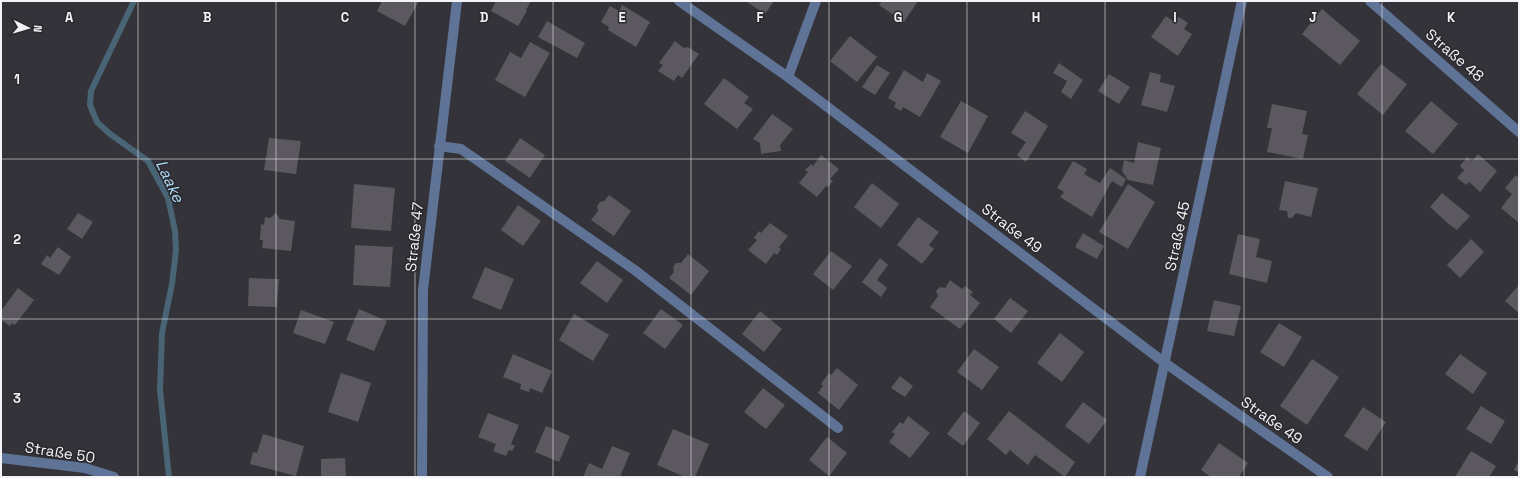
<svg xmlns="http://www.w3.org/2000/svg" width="1520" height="478" font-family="'Space Grotesk',sans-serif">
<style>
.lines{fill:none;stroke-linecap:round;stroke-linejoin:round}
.stream{stroke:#496474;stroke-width:6}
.building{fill:#5c585f}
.service{stroke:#5f7396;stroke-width:10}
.minor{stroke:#5f7396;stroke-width:10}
.grid{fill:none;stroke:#f4f4f8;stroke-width:1;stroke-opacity:0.55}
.labels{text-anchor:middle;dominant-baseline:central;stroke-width:3;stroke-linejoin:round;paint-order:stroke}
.street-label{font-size:15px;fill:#f4f4f8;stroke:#29292f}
.water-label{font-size:16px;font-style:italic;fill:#add9f6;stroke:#29292f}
.grid-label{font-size:13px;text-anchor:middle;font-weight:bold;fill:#f4f4f8;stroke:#29292f;stroke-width:3;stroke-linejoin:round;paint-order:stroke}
</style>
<rect width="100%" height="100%" fill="#333339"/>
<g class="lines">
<!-- stream -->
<path class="stream" d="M134,1L91,91L90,105L97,122L110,134L148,161L168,198L175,231L176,250L172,284L162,333L160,390L169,477"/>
</g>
<!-- building -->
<g class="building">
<path d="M382,1H419L405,26L377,11Z"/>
<path d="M496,1H531L526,10L527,11L518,26L491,11Z"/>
<path d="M747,1H774L765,14L747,2Z"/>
<path d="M882,1H918L904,22L879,5Z"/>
<path d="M622,5L650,22L636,47L608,30L609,27L601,22L610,6L619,11Z"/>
<path d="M1322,9L1360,41L1340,65L1302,34Z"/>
<path d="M1166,16L1174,22L1179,17L1188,23L1184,29L1192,34L1178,56L1151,37Z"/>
<path d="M547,21L585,43L577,58L538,37Z"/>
<path d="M850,36L877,57L857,82L830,61Z"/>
<path d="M675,41L684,48L688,47L699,54L682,78L678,75L674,81L658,71L663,65L659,63Z"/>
<path d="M530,42L550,53L525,97L495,80L510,52L521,58Z"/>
<path d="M1059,63L1083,80L1071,99L1061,92L1067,81L1053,73Z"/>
<path d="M1381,64L1407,84L1383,115L1357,94Z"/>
<path d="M877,65L890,73L875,95L862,87Z"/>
<path d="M904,70L923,82L927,73L941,81L920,117L903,107L901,111L894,107L896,103L888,98Z"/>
<path d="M1150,72L1161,75L1160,82L1175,86L1167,112L1141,105Z"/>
<path d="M1109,74L1130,87L1119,104L1098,91Z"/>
<path d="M724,78L749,97L744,103L753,109L737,129L704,104Z"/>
<path d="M961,101L988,116L968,153L940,137Z"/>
<path d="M1431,101L1458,124L1433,154L1405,131Z"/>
<path d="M1272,104L1307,111L1302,134L1308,135L1303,159L1267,152L1272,128H1267Z"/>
<path d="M1025,111L1048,126L1026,162L1017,155L1026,142L1011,133Z"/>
<path d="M772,114L793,129L780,145L781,151L761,154L760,143L753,139Z"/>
<path d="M269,138L301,141L296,174L264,170Z"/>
<path d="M520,138L545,155L530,178L505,161Z"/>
<path d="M1138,142L1161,148L1153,185L1128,180L1122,171L1124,160L1134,163Z"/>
<path d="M1478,154L1497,171L1480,192L1469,182L1466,185L1457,178L1464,170L1460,166L1467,157L1472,161Z"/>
<path d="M821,155L839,169L830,179L833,181L828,187L826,186L817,197L799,183L808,172L805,170L811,164L813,166Z"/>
<path d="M1073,161L1087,169L1084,174L1100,183L1110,168L1126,179L1122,187L1112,181L1092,217L1060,197L1064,192L1057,188Z"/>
<path d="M1516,175L1519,178V223L1501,208L1512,194L1505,188Z"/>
<path d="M1285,181L1318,188L1311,217L1296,213L1292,218H1288L1287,211L1279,210Z"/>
<path d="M872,183L899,204L881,228L854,207Z"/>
<path d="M354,184L395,188L391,231L351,228Z"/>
<path d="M1128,184L1155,202L1128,249L1099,232Z"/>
<path d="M1442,193L1470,216L1457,230L1450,225L1430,207Z"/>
<path d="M609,195L631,211L614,236L591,220L598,211L597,206L600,202L604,201Z"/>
<path d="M518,205L541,221L523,246L501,230Z"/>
<path d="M78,213L93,222L82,239L67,229Z"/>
<path d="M276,213L280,219L295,221L291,251L262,248L263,240H260L261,224L264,225L265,217L270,218Z"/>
<path d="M918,217L939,232L929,245L934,249L922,264L897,245Z"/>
<path d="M770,223L788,236L779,247L781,249L777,255L774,253L766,264L748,250L757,240L754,238L759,231L761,233Z"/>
<path d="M1083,233L1104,246L1097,259L1075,247Z"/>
<path d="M1238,234L1260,239L1256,257L1272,261L1267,283L1229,274Z"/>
<path d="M1471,239L1484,252L1460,278L1447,265Z"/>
<path d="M355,245L393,247L390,287L353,285Z"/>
<path d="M58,247L71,257L59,275L41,264L47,255L50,258Z"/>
<path d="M831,251L852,266L833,290L813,274Z"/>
<path d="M688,254L709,271L691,295L669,278L674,272L673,267L676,263H681Z"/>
<path d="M880,258L888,265L877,280L887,288L881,297L862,282Z"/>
<path d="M597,261L623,280L607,303L580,283Z"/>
<path d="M485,267L514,279L501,310L472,298Z"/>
<path d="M249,278L279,279L277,307L248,306Z"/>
<path d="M950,280L962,289L965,286L973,292L970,295L980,303L960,329L930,307L938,296L936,291L940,287L945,288Z"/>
<path d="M1519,285V313L1505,301Z"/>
<path d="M18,288L34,300L15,325L12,323L10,326L1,320V311Z"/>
<path d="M1010,298L1028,311L1011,333L994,319Z"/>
<path d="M1214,300L1241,306L1234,336L1207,331Z"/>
<path d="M359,309L387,321L374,351L346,340Z"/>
<path d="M661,309L683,325L665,349L643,333Z"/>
<path d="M301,310L334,322L325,344L293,333Z"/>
<path d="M760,311L782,329L764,352L742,334Z"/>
<path d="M574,314L609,335L593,361L559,340Z"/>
<path d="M1279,323L1302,337L1284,367L1260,352Z"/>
<path d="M1060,333L1084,352L1062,382L1037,363Z"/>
<path d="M974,349L999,367L982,390L957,372Z"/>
<path d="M513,354L552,371L542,393L530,388L529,392L520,389L521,384L503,377Z"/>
<path d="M1460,354L1487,373L1473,394L1445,374Z"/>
<path d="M1312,359L1339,377L1307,425L1280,406Z"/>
<path d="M837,368L858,385L839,410L818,393L823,386L821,384L829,373L831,375Z"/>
<path d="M341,373L371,383L358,422L328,412Z"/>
<path d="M900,376L913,386L905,397L891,388Z"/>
<path d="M763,388L785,405L766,429L744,412Z"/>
<path d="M1083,402L1107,420L1089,444L1065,426Z"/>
<path d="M1481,406L1505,421L1491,444L1466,429Z"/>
<path d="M1363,407L1386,422L1367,451L1344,436Z"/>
<path d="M964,411L980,423L963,446L947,434Z"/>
<path d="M1009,411L1075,462L1065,477L1035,455L1028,465L1010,450L1006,455L987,439Z"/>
<path d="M488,413L519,425L511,444L515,446L512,451L509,450L506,456L493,451L496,444L478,437Z"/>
<path d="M908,416L930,433L910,458L889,442L895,434L892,432L900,422L903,424Z"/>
<path d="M546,426L570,436L559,462L535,452Z"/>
<path d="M673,429L709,444L695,477H685L657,465Z"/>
<path d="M263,434L304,446L296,476L250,464L253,452L257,453Z"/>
<path d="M827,437L847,453L829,476L809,460Z"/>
<path d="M1219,443L1248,463L1239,477H1211L1201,470Z"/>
<path d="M612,446L630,453L620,477H583L589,463L602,469Z"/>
<path d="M1471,451L1496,466L1489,477H1455Z"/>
<path d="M345,458L346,477H321V459Z"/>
<path d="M1519,460V473L1514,470Z"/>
</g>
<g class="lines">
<!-- service -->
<path class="service" d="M439,146L461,149L636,271L838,428"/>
<!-- minor -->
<g class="minor">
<path d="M679,1L788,77L1165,363L1328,477"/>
<path d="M1370,1L1519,132"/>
<path d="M788,77L816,1"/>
<path d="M1,458L85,468L114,477"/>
<path d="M422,477L423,290L457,1"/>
<path d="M1140,477L1242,1"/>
</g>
</g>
<!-- grid -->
<path class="grid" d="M138,1V477M276,1V477M415,1V477M553,1V477M691,1V477M829,1V477M967,1V477M1105,1V477M1244,1V477M1382,1V477M1,159H1519M1,319H1519"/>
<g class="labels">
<!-- street labels -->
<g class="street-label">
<text transform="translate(1455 55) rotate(41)">Straße 48</text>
<text transform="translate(1012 228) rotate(37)">Straße 49</text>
<text transform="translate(1177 236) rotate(-78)">Straße 45</text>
<text transform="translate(414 237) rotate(-84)">Straße 47</text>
<text transform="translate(1272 420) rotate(35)">Straße 49</text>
<text transform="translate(60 452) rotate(9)">Straße 50</text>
</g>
<!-- water labels -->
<g class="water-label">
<text transform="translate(170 181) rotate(65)">Laake</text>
</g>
</g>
<g class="grid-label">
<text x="69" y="22">A</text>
<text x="207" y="22">B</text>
<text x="345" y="22">C</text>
<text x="484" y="22">D</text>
<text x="622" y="22">E</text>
<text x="760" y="22">F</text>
<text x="898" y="22">G</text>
<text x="1036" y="22">H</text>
<text x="1175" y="22">I</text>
<text x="1313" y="22">J</text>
<text x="1451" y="22">K</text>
<text x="17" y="84">1</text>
<text x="17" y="244">2</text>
<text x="17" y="403">3</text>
</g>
<!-- border -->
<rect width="1520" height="478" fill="none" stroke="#f4f4f8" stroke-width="4"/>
<!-- north arrow -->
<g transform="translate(28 28) rotate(95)" stroke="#29292f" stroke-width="3" paint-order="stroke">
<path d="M0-3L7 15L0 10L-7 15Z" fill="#f4f4f8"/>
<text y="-6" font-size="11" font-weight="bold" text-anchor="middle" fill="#f4f4f8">N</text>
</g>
</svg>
